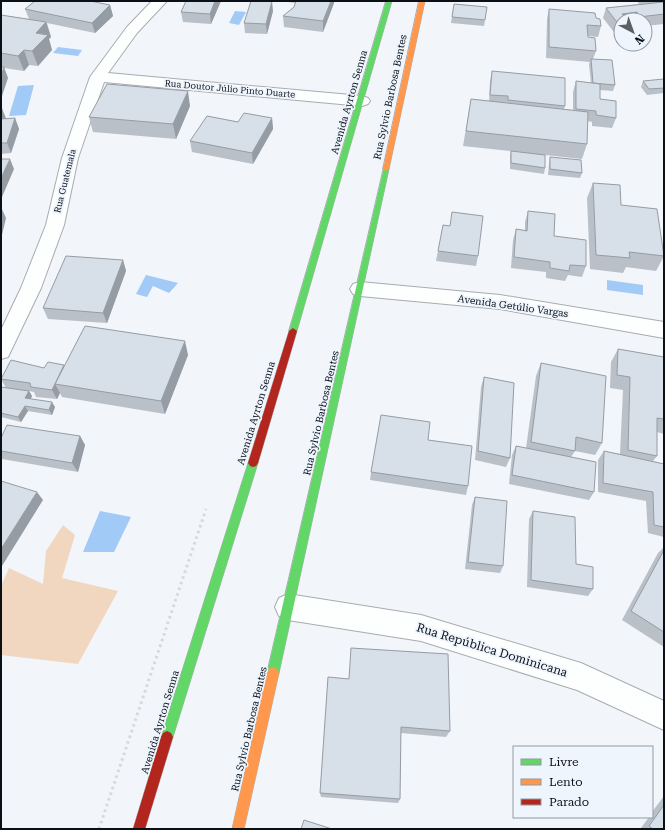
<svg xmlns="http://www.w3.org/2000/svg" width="665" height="830" font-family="'Roboto Serif',serif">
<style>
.green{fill:#f1d6c0}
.water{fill:#a2caf6}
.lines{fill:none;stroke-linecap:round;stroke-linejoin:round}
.street-casing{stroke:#a8acb1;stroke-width:2}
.fast-casing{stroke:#a8acb1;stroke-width:1}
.slow-casing{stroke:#a8acb1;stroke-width:1}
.jam-casing{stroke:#a8acb1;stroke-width:1}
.path{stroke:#d8d8da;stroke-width:3;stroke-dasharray:2.5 3.5;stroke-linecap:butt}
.street{fill:#fdfefe;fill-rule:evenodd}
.fast{fill:#63d668;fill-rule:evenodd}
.slow{fill:#ff974d;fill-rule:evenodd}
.jam{fill:#b3261e;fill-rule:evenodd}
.wall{fill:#b9c0c8}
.shaded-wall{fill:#969ca3}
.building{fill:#d7dfe9;stroke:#969ca3}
.labels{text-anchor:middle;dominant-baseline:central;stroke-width:3.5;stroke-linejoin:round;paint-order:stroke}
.far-street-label{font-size:9px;fill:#0b1017;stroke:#eef5fd}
.street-label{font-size:10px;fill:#0b1017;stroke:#eef5fd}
.near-street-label{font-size:12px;fill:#0b1017;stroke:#eef5fd}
</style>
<rect width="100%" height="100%" fill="#f2f5fa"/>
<!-- green -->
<path class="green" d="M63,525L75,535L62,578L118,591L78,664L1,655V586L9,568L43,584L46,551Z"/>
<!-- water -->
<g class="water">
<path d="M235,11L246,12L239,25L229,23Z"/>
<path d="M58,47L82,50L78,56L53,53Z"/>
<path d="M34,85L26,115L9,116L18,86Z"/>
<path d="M146,275L178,283L169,293L153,286L147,297L136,294Z"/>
<path d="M607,280L643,285V295L607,290Z"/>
<path d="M100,511L131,517L114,552H83Z"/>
</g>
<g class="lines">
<!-- street casing -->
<g class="street-casing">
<g id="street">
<path d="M152,1H167L137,33L108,73L362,96L368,98L370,101L368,104L362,106L104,82L78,158L64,225L41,288L8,357L1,359V330L21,288L46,225L62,158L90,77L127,27Z"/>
<path d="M360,282L500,295L664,322V338L500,309L360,296L353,294L350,289L353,284Z"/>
<path d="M288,594L421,615L581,663L664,701V730L577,690L421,641L288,620L279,616L275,607L279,598Z"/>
</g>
</g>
<!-- fast casing -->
<g class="fast-casing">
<g id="fast">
<path d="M386,1H392L297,331L293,334L289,331Z"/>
<path d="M384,167H388L389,169L279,673L277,677L273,679L269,677L267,673Z"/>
<path d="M253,459L256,460L258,463L173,737L171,741L167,743L163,741L161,737L248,463L250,460Z"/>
</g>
</g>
<!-- slow casing -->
<g class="slow-casing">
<g id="slow">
<path d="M419,1H425L389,169L386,171L383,169Z"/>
<path d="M273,667L277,669L279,673L244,829H232L267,673L269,669Z"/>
</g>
</g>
<!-- jam casing -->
<g class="jam-casing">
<g id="jam">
<path d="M293,328L297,331L258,463L256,466L253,467L250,466L248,463L289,331Z"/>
<path d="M167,731L171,733L173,737L145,829H133L161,737L163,733Z"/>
</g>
</g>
<!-- path -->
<path class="path" d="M99,829L206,509"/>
<!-- street -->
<use href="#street" class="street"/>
<!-- fast -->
<use href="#fast" class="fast"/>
<!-- slow -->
<use href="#slow" class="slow"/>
<!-- jam -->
<use href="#jam" class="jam"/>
</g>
<!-- wall -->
<g class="wall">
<path d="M221,1L211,24L183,22L181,12Z"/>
<path d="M282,1H334V3L323,32L284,27L283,16L294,7L295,3Z"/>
<path d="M637,1H664V24L645,26V20H621V36H617L603,18L606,8L639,4Z"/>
<path d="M454,4L487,7L484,26L451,23Z"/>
<path d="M110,5L113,16L95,33L47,23L51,37L49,39L52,50L38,66L29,65L24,71L4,68L8,78L1,67V15L29,19L25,9Z"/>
<path d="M549,9L596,18L601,26L598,37L588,36V37L596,51L593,59L615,85L613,91L600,90V99L616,118L612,128L592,126V122L587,121V144L582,159L545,155V168L544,174L510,169V156L511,151L463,146L471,99L489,101L490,81L492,71L565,106L564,109L573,110V92L576,81L591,83L589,64L590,62L546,58L547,19Z"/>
<path d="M273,11L267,34L245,33L244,23Z"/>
<path d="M664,79V93L647,95L641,87L643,81Z"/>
<path d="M190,106L176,139L93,132L89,117Z"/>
<path d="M1,108L6,118H15L19,129L11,153L1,154Z"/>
<path d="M272,118L273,129L253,164L192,152L190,141L238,122Z"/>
<path d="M550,157L582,173L580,178L548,175L549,163Z"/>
<path d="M593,183L621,205L664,256L656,271L626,267L623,273L590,269L587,198Z"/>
<path d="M528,211L586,266L582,277L568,275L565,281L546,278V272L511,268L513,240L516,229L525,230V222Z"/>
<path d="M443,225L478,256L476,266L436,261Z"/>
<path d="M123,260L126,271L107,323L48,319L43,308Z"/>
<path d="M618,349L664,357V434L657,432V456L653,461L664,464V537L648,533L646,501L598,492V460L604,451L620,454L623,390L610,388L611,362Z"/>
<path d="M188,355L165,414L62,397L60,393L57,399L36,397L34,392L29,391L32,396L31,399L55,407L52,415L28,411L21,422L1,417V388H6L1,379V378L44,368Z"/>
<path d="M541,363L602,443L595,455L575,451L571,457L594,492L589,500L509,484L512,455L516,446L526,448L536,376Z"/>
<path d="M484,377L510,458L506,467L475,460L481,387Z"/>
<path d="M80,436L85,445L78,472L2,459L1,457V438Z"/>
<path d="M428,440L468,486L466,495L370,480L371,472Z"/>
<path d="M475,497L503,566L500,573L465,569L472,505Z"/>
<path d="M533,511L576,564L593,589L588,596L527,587L529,519Z"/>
<path d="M664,547V647L622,620L658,553Z"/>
<path d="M328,677L450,731L446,737L401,733L400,799L398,803L321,797L320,793Z"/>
<path d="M664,796V829H642L641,828L649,817H652V812Z"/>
</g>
<!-- shaded-wall -->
<g class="shaded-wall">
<path d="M215,1H221L211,24L210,14Z"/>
<path d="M272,1L273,11L267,34L266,24Z"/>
<path d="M331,1H334V3L323,32V21Z"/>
<path d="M110,5L113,16L95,33L92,23Z"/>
<path d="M637,12L635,20H621L622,14Z"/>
<path d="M46,22L51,37L49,39L52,50L38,66L32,51L36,33Z"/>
<path d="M620,26H621V36H617Z"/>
<path d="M24,50L29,65L24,71L18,56Z"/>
<path d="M4,67L8,78L1,99V76Z"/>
<path d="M188,91L190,106L176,139L173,124Z"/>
<path d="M2,108L6,119L1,125V110Z"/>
<path d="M15,118L19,129L11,153L7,143Z"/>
<path d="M272,118L273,129L253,164L252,153Z"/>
<path d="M10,159L14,169L2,197L1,194V178Z"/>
<path d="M1,207L6,218L1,239Z"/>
<path d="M123,260L126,271L107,323L103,313Z"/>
<path d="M185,341L188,355L165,414L161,401Z"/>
<path d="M64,365L68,375L55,384L60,393L57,399L52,390Z"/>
<path d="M29,391L32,396L28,403L25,398Z"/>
<path d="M52,402L55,407L52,415L49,410Z"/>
<path d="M25,406L28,411L21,422L18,417Z"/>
<path d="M80,436L85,445L78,472L72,463Z"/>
<path d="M37,492L43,500L2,566H1V549Z"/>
</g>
<!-- building -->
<g class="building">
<path d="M35,1H90L110,5L92,23L25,9Z"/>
<path d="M186,1H215L210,14L181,12Z"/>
<path d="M251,1H272L266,24L244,23Z"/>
<path d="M296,1H331L323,21L283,16L294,7Z"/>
<path d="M664,2V14L639,17L637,12L622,14L627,20H621V26H620L606,8Z"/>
<path d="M454,4L487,7L485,20L452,17Z"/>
<path d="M549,9L595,13L596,18L600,19L601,26L587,25L588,37L595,38L596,51L549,47Z"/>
<path d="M1,15L46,22L36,33L48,35L32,51L24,50L18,56L1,53Z"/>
<path d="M591,59L612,60L615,85L593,83Z"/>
<path d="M1,67H4L1,76Z"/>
<path d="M492,71L565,78V106L508,100V96L490,95Z"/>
<path d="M664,79V88L649,89L643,81Z"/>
<path d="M576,81L600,84V99L616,101V118L596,115V111L576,109Z"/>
<path d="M107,84L188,91L173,124L89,117Z"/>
<path d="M471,99L588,112L587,144L466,131Z"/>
<path d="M244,113L272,118L252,153L190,141L207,116L238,122Z"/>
<path d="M15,118L7,143H1V119Z"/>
<path d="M511,151L545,155V168L511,163Z"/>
<path d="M550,157L581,160L582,173L550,169Z"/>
<path d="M1,159H10L1,178Z"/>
<path d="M593,183L620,185L621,205L657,209L664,256L629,252L630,258L596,255Z"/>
<path d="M528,211L555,214L554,236L586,240V266L570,265L569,271L550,268V262L514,257L516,229L527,231Z"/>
<path d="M452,212L483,216L478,256L438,251L443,225L450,226Z"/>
<path d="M66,256L123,260L103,313L43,308Z"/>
<path d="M85,326L185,341L161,401L55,384Z"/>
<path d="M618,349L664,357V419L657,418V456L628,450L630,377L617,375Z"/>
<path d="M11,360L44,368L48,362L64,365L52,390L31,387L30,383L1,379Z"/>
<path d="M541,363L606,376L602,443L576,437L575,451L531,442Z"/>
<path d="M484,377L514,383L510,458L478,451Z"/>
<path d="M1,387L29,391L25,398L52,402L49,410L25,406L18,417L1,413Z"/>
<path d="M381,415L430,422L428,440L472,446L468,486L371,472Z"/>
<path d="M7,425L80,436L72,463L1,451V438Z"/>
<path d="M516,446L596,462L594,492L512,475Z"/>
<path d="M604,451L664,464V527L654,525L653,492L603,483Z"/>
<path d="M1,481L37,492L1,549Z"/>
<path d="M475,497L507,501L503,566L468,562Z"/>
<path d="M533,511L575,517L576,564L593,567V589L531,580Z"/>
<path d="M664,550V632L631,611Z"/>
<path d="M351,648L448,654L450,731L401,727L400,799L320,793L328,677L349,679Z"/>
<path d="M664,805V829H653L649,826Z"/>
<path d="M304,820L332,829H301Z"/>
</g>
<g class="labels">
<!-- far-street labels -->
<g class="far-street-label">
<text transform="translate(230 89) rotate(5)">Rua Doutor Júlio Pinto Duarte</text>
<text transform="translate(65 181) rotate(-76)">Rua Guatemala</text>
</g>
<!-- street labels -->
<g class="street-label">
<text transform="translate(390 97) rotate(-78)">Rua Sylvio Barbosa Bentes</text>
<text transform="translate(349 102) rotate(-74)">Avenida Ayrton Senna</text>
<text transform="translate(513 306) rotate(8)">Avenida Getúlio Vargas</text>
<text transform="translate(256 413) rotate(-73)">Avenida Ayrton Senna</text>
<text transform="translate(321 413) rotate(-77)">Rua Sylvio Barbosa Bentes</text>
<text transform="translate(160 722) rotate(-73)">Avenida Ayrton Senna</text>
<text transform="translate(249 729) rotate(-77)">Rua Sylvio Barbosa Bentes</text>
</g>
<!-- near-street labels -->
<g class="near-street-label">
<text transform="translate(492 650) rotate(17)">Rua República Dominicana</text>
</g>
</g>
<!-- border -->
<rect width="665" height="830" fill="none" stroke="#0b1017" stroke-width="4"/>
<!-- legend -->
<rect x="513" y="746" width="140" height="72" fill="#eef5fd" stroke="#9399a1"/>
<rect x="521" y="759" width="20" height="6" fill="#63d668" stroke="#9399a1"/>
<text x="549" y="766" font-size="12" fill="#0b1017">Livre</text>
<rect x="521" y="779" width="20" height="6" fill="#ff974d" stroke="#9399a1"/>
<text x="549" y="786" font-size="12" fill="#0b1017">Lento</text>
<rect x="521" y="799" width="20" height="6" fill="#b3261e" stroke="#9399a1"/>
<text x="549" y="806" font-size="12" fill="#0b1017">Parado</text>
<!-- north arrow -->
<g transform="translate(633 32) rotate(139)"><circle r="19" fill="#eef5fd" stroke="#9399a1"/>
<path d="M0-3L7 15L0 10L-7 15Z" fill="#5c6066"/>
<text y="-6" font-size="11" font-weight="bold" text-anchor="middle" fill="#0b1017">N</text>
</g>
</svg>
